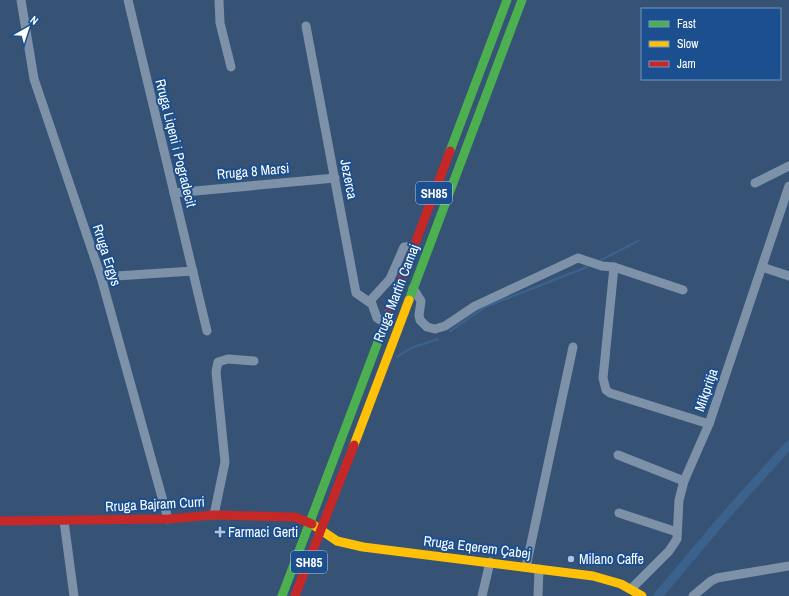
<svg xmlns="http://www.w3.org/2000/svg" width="789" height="596" font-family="'Archivo Narrow',sans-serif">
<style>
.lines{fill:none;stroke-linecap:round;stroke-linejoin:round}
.stream{stroke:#3b618d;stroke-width:2.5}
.canal{stroke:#3b618d;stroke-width:9}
.street{stroke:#7d92a8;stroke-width:9}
.fast{stroke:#4caf50;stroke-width:9}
.slow{stroke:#ffc107;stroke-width:9}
.jam{stroke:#c62828;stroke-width:9}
.poi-dot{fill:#b9c2ce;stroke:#1b4f8f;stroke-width:1.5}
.labels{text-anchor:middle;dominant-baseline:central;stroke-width:4;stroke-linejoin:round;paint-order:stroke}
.shield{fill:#1b4f8f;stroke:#bbcadd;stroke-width:1}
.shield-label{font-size:13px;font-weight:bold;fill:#fff}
.street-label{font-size:14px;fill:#fff;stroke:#1b4f8f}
.poi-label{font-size:14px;fill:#fff;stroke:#1b4f8f;text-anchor:start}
</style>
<rect width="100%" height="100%" fill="#365274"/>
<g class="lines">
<!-- stream -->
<g class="stream">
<path d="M601,260L638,241"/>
<path d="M450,331L485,307L587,267"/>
<path d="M397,357L411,348L438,339"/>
</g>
<!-- canal -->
<path class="canal" d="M658,596L727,514L789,445"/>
<!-- street -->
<g class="street">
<path d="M21,0L34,79L101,277L168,519"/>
<path d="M128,0L207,331"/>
<path d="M219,0L220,23L231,67"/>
<path d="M306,26L356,293L372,304L377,318L385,323"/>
<path d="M755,183L789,166"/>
<path d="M174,193L335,178"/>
<path d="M614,267L603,378L606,390L610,393L709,424"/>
<path d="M762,267L789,276"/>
<path d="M101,277L193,271"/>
<path d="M413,288L421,301L419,315L420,320L427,327L435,329L445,326L475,306L578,258L602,266L614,267L683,290"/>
<path d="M369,302L390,279L404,247L415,246"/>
<path d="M618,455L684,481"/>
<path d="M619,513L677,532"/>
<path d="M214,515L225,462L216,372L218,362L228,359L254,361"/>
<path d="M64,521L74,596"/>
<path d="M526,567L573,347"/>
<path d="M631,589L669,551L677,539L679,500L684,481L709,424L789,186"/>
<path d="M482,596L490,562"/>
<path d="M538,596L539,569"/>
<path d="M693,596L711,581L717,578L789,566"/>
</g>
<!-- fast -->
<g class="fast">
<path d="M450,151L507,0"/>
<path d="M409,300L522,0"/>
<path d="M282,596L390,310"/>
</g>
<!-- slow -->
<g class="slow">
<path d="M354,445L409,300"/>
<path d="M312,524L337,541L363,547L593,576L621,584L642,596"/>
</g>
<!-- jam -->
<g class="jam">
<path d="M390,310L450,151"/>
<path d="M0,521L168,519L214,515L295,517L312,524"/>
<path d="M295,596L354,445"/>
</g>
</g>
<!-- markers -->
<g class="poi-dot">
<path d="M218 526h4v4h4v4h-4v4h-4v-4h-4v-4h4z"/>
<circle cx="571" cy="559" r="4"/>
</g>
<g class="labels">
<!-- shield labels -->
<g class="shield">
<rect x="416" y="182" width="36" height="22" rx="3"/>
<rect x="291" y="551" width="36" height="22" rx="3"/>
</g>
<g class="shield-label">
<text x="434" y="193">SH85</text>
<text x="309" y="562">SH85</text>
</g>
<!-- street labels -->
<g class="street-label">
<text transform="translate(176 143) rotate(76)">Rruga Liqeni i Pogradecit</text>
<text transform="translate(253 171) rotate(-5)">Rruga 8 Marsi</text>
<text transform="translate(349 179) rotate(79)">Jezerca</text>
<text transform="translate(107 255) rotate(72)">Rruga Ergys</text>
<text transform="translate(396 293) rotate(-69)">Rruga Martin Camaj</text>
<text transform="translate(706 390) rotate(-71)">Mikpritja</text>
<text transform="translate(155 504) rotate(-3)">Rruga Bajram Curri</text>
<text transform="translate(477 547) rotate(7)">Rruga Eqerem Çabej</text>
</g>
<!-- poi labels -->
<g class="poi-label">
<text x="228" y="532">Farmaci Gerti</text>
<text x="579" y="559">Milano Caffe</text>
</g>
</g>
<!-- legend -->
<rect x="641" y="8" width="140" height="72" fill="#1b4f8f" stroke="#7695bc"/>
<rect x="649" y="21" width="20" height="6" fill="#4caf50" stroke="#7695bc"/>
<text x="677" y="28" font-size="12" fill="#ffffff">Fast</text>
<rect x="649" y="41" width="20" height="6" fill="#ffc107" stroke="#7695bc"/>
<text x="677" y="48" font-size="12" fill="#ffffff">Slow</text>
<rect x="649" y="61" width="20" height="6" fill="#c62828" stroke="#7695bc"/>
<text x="677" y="68" font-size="12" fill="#ffffff">Jam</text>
<!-- north arrow -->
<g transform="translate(28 28) rotate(39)" stroke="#1b4f8f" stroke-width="3" paint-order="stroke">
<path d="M0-3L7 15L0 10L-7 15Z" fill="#ffffff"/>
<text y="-6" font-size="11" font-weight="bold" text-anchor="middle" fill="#ffffff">N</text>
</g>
</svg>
